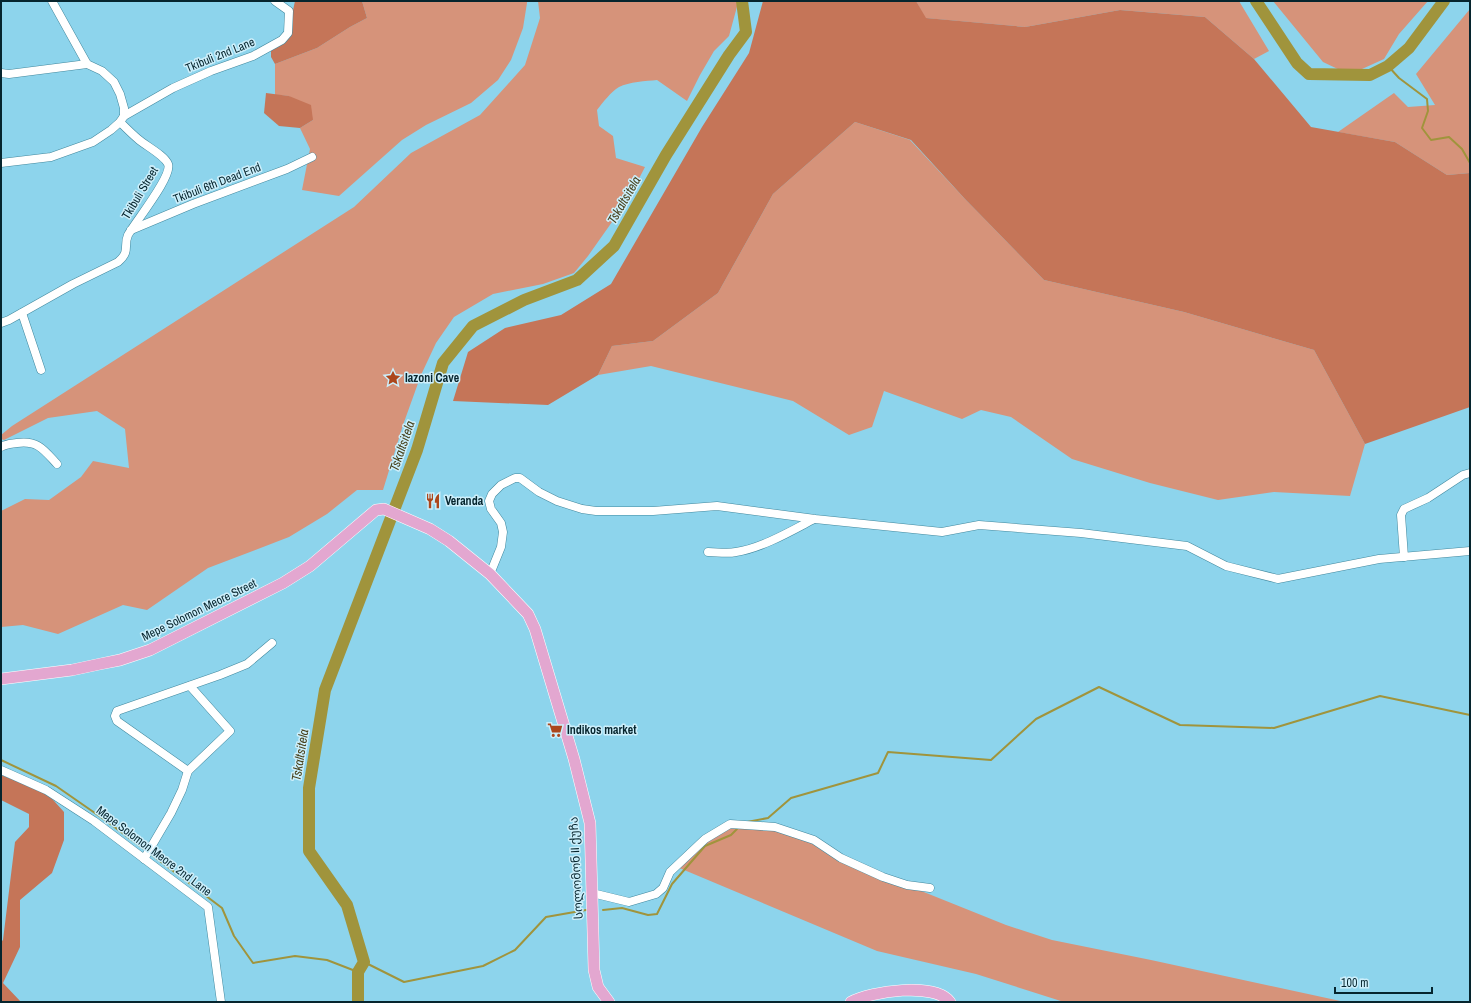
<svg xmlns="http://www.w3.org/2000/svg" width="1471" height="1003" font-family="'Archivo Narrow','Noto Sans Georgian',sans-serif">
<style>
.green{fill:#d6937a}
.forest{fill:#c57558}
.lines{fill:none;stroke-linecap:round;stroke-linejoin:round}
.stream{stroke:#a0943c;stroke-width:2}
.river{stroke:#a0943c;stroke-width:12}
.minor-casing{stroke:#41889e;stroke-width:9}
.major-casing{stroke:#fff;stroke-width:12}
.minor{stroke:#fff;stroke-width:8}
.major{stroke:#e3a7d0;stroke-width:11}
.labels{text-anchor:middle;dominant-baseline:central;stroke-width:3;stroke-linejoin:round;paint-order:stroke}
.street-label{font-size:12px;fill:#06252e;stroke:#cdeffb}
.poi-label{font-size:12px;font-weight:bold;fill:#06252e;stroke:#cdeffb;text-anchor:start}
.water-label{font-size:13px;font-style:italic;fill:#47411c;stroke:#cdeffb}
</style>
<rect width="100%" height="100%" fill="#8dd4ec"/>
<!-- green -->
<g class="green">
<path d="M362,1H527V3L523,28L511,60L498,80L471,103L426,125L402,140L339,196L302,190L310,149L300,128L313,120L289,96L275,95V64L317,48L350,27L367,18Z"/>
<path d="M538,1H737L738,3L729,36L714,51L700,75L687,101L657,80C646,81 629,82 619,87C611,92 603,102 597,110L599,126L613,136L616,158L645,167L631,194L612,222L588,256L574,273L543,284L493,294L454,317L436,343L421,375L403,425L383,490H357L327,514L289,537L208,568L147,610L123,605L58,634L23,625L1,627V511L25,499L49,500L81,477L93,461L129,468L125,429L97,411L48,418L4,440L1,439V435L12,426L354,207L411,153L480,115L525,65L540,18Z"/>
<path d="M916,1H1239L1269,51L1254,59L1205,17L1120,10L1025,27L925,18Z"/>
<path d="M1273,1H1428L1399,34L1384,59L1362,69L1342,71L1323,62Z"/>
<path d="M1470,9V173L1447,175L1395,142L1338,132L1394,93L1408,107L1435,105L1416,74Z"/>
<path d="M855,122L910,140L965,199L1044,280L1184,312L1314,350L1365,444L1350,496L1274,492L1218,500L1150,483L1072,459L1011,417L981,410L962,419L884,391L872,427L849,435L793,401L651,366L598,375L612,346L653,341L718,293L773,194Z"/>
<path d="M773,825L859,866L1006,925L1052,940L1151,960L1345,1002H1064L976,974L877,951L677,867L705,840L728,828Z"/>
</g>
<!-- forest -->
<g class="forest">
<path d="M295,1H362L367,18L350,27L317,48L275,64L271,57V51L289,35L292,15Z"/>
<path d="M763,1H916L926,18L1025,27L1120,10L1205,17L1254,59L1311,127L1395,142L1447,175L1470,173V407L1365,444L1314,350L1184,312L1044,280L965,199L911,140L855,122L773,194L718,293L653,341L612,346L598,375L548,405L453,401L468,352L505,328L561,315L611,284L702,127L749,53Z"/>
<path d="M266,93L289,96L311,105L313,120L300,128L279,126L264,113Z"/>
<path d="M1,775L46,792L64,812V840L52,873L20,900V947L3,983L21,1002H1V942L3,940L15,842L29,827V814L1,800Z"/>
</g>
<g class="lines">
<!-- stream -->
<g class="stream">
<path d="M1388,66L1399,78L1427,99L1428,111L1422,128L1431,140L1449,137L1462,149L1470,163"/>
<path d="M1,760L56,786L105,820L144,849"/>
<path d="M747,822L768,818L791,798L878,773L888,752L991,760L1036,719L1099,687L1180,725L1274,728L1380,696L1470,715"/>
<path d="M152,855L222,908L234,936L253,963L295,956L327,960L358,972"/>
<path d="M603,910L622,908L648,915L657,914L672,884L705,846L731,835L737,829"/>
<path d="M364,962L404,982L483,966L515,950L546,917L586,910"/>
</g>
<!-- river -->
<g class="river">
<path d="M1256,1L1297,63L1309,74L1370,75L1388,66L1409,48L1444,1"/>
<path d="M358,1002V972L364,962L347,905L309,851V788L325,690L417,450L443,363L473,326L524,300L577,280L614,246L666,155L729,55L746,32L742,1"/>
</g>
<!-- minor casing -->
<g class="minor-casing">
<g id="minor">
<path d="M1,73L9,74L87,64"/>
<path d="M124,116L173,88L211,71L253,56L282,40L288,33L289,11L275,1"/>
<path d="M1,163L51,157L93,142L111,130L120,122L124,116V108L120,94L114,82L102,71L87,64L52,1"/>
<path d="M131,230L193,204L287,169L312,157"/>
<path d="M22,313L41,370"/>
<path d="M1,323L9,320L73,284L118,262C131,251 123,246 128,235C135,222 173,176 168,164C164,155 146,146 138,139C132,134 126,128 120,122"/>
<path d="M1,447C6,444 11,444 17,443C38,440 44,450 57,464"/>
<path d="M708,552C717,552 727,554 736,552C762,548 791,531 814,519"/>
<path d="M1404,557L1401,515L1404,509L1428,498L1463,475L1470,473"/>
<path d="M490,574L501,547L503,532L501,523L491,509L489,501L492,494L501,485L515,478H520L539,492L557,501L582,509L596,511H653L717,506L815,519L942,532L979,525L1081,533L1187,546L1226,566L1278,579L1379,559L1470,551"/>
<path d="M1,770L46,790L94,821L208,907L221,1002"/>
<path d="M188,771L117,721L115,716L117,711L220,675L247,664L272,643"/>
<path d="M144,859L171,813L182,790L188,771L230,731L190,686"/>
<path d="M592,893L629,902L656,894L663,888L670,872L705,839L730,824L775,827L814,840L841,858L883,877L907,885L930,888"/>
</g>
</g>
<!-- major casing -->
<g class="major-casing">
<g id="major">
<path d="M1,679L72,670L100,664L120,660L150,650L283,583L310,566L376,510L384,509L430,529L449,541L490,574L528,614L535,629L574,759L590,823L594,970L598,987L609,1002"/>
<path d="M851,1002C871,991 935,982 950,1002"/>
</g>
</g>
<!-- minor -->
<use href="#minor" class="minor"/>
<!-- major -->
<use href="#major" class="major"/>
</g>
<!-- icons -->
<defs>
<g id="sight-bare" transform="scale(1.2)"><path d="M0-6L1.8-2.2L6-1.7L2.9 1.2L3.7 5.4L0 3.3L-3.7 5.4L-2.9 1.2L-6-1.7L-1.8-2.2Z" fill="#ac471c" stroke="#cdeffb" stroke-width="2.5" paint-order="stroke"/></g>
<g id="restaurant-bare" transform="scale(1.2)"><path d="M-5-6h1v4h1v-4h1v4h1v-4h1v5L-1.5 .5V6h-2V.5L-5-1ZM5-6V6H3V1.5H1.5Q1.5-4 5-6Z" fill="#ac471c" stroke="#cdeffb" stroke-width="2.5" paint-order="stroke"/></g>
<g id="supermarket-bare" transform="scale(1.2)"><path d="M-6-5.5h2.5l.6 2H6L4.5 2H-2.5L-4.4-4H-6ZM-1.5 3.2a1.3 1.3 0 1 0 .1 0ZM3 3.2a1.3 1.3 0 1 0 .1 0Z" fill="#ac471c" stroke="#cdeffb" stroke-width="2.5" paint-order="stroke"/></g>
</defs>
<g fill-rule="evenodd">
<use href="#sight-bare" x="393" y="378"/>
<use href="#restaurant-bare" x="433" y="501"/>
<use href="#supermarket-bare" x="555" y="730"/>
</g>
<g class="labels">
<!-- street labels -->
<g class="street-label">
<text transform="translate(220 55) rotate(-22)">Tkibuli 2nd Lane</text>
<text transform="translate(217 183) rotate(-21)">Tkibuli 6th Dead End</text>
<text transform="translate(140 193) rotate(-59)">Tkibuli Street</text>
<text transform="translate(199 610) rotate(-26)">Mepe Solomon Meore Street</text>
<text transform="translate(154 851) rotate(37)">Mepe Solomon Meore 2nd Lane</text>
<text transform="translate(576 868) rotate(-93)">სოლომონ II ქუჩა</text>
</g>
<!-- poi labels -->
<g class="poi-label">
<text x="405" y="378">Iazoni Cave</text>
<text x="445" y="501">Veranda</text>
<text x="567" y="730">Indikos market</text>
</g>
<!-- water labels -->
<g class="water-label">
<text transform="translate(624 200) rotate(-60)">Tskaltsitela</text>
<text transform="translate(402 446) rotate(-71)">Tskaltsitela</text>
<text transform="translate(300 755) rotate(-81)">Tskaltsitela</text>
</g>
</g>
<!-- border -->
<rect width="1471" height="1003" fill="none" stroke="#06252e" stroke-width="4"/>
<!-- scale -->
<path d="M1335 987v6h97v-6" fill="none" stroke="#06252e" stroke-width="2"/>
<text x="1341" y="987" font-size="12" fill="#06252e" stroke="#cdeffb" stroke-width="3" paint-order="stroke">100 m</text>
</svg>
